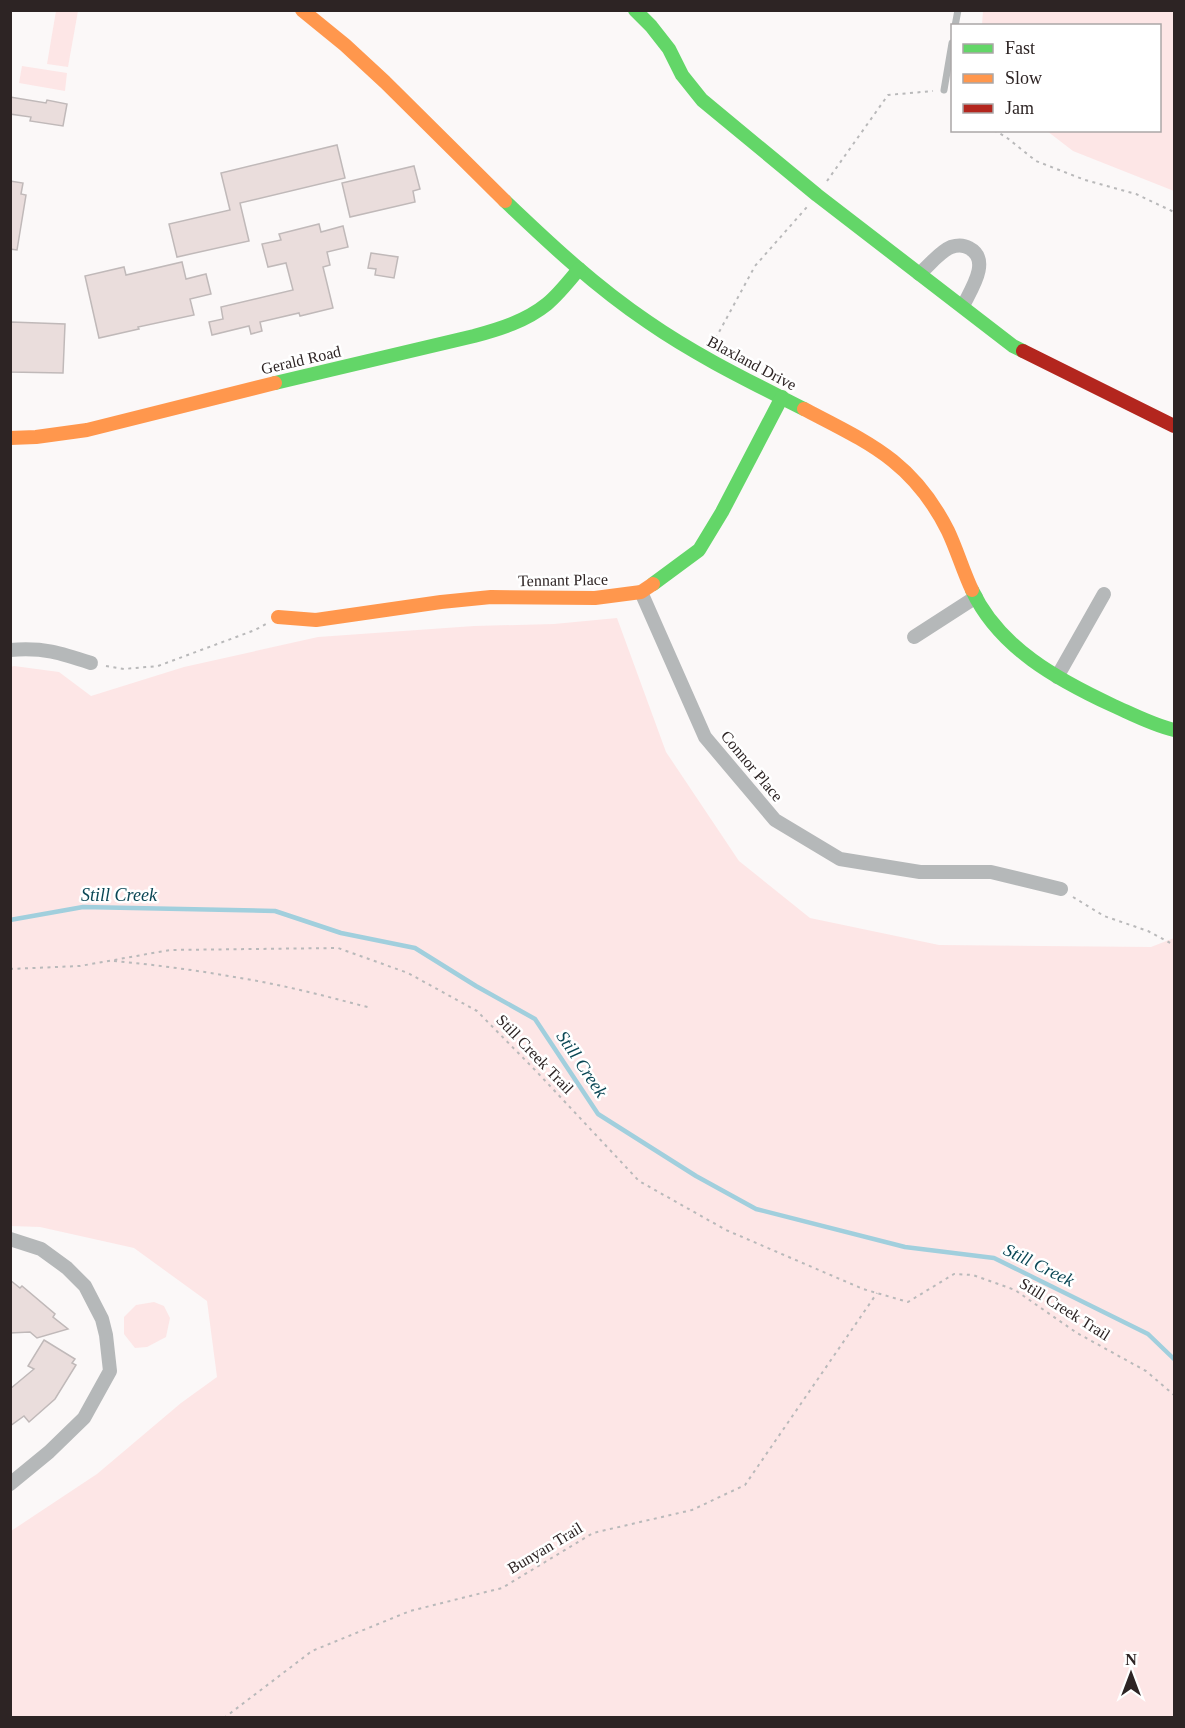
<svg xmlns="http://www.w3.org/2000/svg" width="1185" height="1728" font-family="Georgia,serif">
<style>
.green{fill:#fde6e6}
.lines{fill:none;stroke-linecap:round;stroke-linejoin:round}
.stream{stroke:#a1cfdd;stroke-width:4.5}
.building{fill:#eadddc;stroke:#c0b9b9;stroke-width:1.5}
.path{stroke:#b9b9ba;stroke-width:2;stroke-dasharray:3 4.5;stroke-linecap:butt}
.lane{stroke:#b5b8b9;stroke-width:7}
.street{stroke:#b5b8b9;stroke-width:14}
.fast{stroke:#63d668;stroke-width:14}
.slow{stroke:#ff974d;stroke-width:14}
.jam{stroke:#b3261e;stroke-width:14}
.labels{text-anchor:middle;dominant-baseline:central;stroke-width:5;stroke-linejoin:round;paint-order:stroke}
.street-label{font-size:16px;fill:#2d2424;stroke:#fff}
.water-label{font-size:18px;font-style:italic;fill:#0a4755;stroke:#fff}
</style>
<rect width="100%" height="100%" fill="#fbf8f8"/>
<!-- green -->
<g class="green">
<path d="M56,11H78L68,67L47,64Z"/>
<path d="M983,11H1174V191L1073,151L1047,131L1160,130V26L982,25Z"/>
<path d="M22,66L67,73L65,91L19,83Z"/>
<path d="M617,618L666,752L739,861L810,918L939,945L1151,947L1174,938V1717H11V1531L97,1474L181,1403L217,1377L207,1301L134,1248L40,1227L11,1226V667L14,666L59,672L91,696L184,667L318,637L474,626L554,624Z"/>
<path d="M154,1302L164,1306L170,1318L166,1337L147,1347L135,1348L124,1334V1317L136,1305Z"/>
</g>
<g class="lines">
<!-- stream -->
<path class="stream" d="M10,920L83,907L275,911L341,933L415,948L476,986L535,1019L598,1114L696,1176L756,1209L905,1247L994,1258L1148,1334L1174,1359"/>
</g>
<!-- building -->
<g class="building">
<path d="M10,97L46,103L47,100L67,104L63,126L30,121L31,117L10,114Z"/>
<path d="M337,145L345,178L240,203L249,241L177,257L169,224L230,210L221,173Z"/>
<path d="M414,166L420,189L413,191L415,202L350,217L342,183Z"/>
<path d="M10,181L23,183L21,194L26,195L17,250L10,249Z"/>
<path d="M319,224L321,232L343,226L348,247L327,252L330,265L323,267L333,308L300,316L299,313L260,322L262,331L251,334L249,326L212,335L209,322L223,319L221,307L293,290L286,263L268,267L262,244L281,240L279,234Z"/>
<path d="M371,253L398,257L394,278L375,275L376,269L368,268Z"/>
<path d="M182,262L186,279L206,274L211,294L190,299L194,315L138,327L139,329L99,338L85,276L124,267L126,275Z"/>
<path d="M11,322L65,324L63,373L10,372Z"/>
<path d="M10,1280L20,1288L22,1286L55,1314L53,1317L68,1329L37,1338L30,1332L10,1333Z"/>
<path d="M44,1340L75,1359L72,1363L76,1365L55,1399L29,1422L24,1416L10,1426V1389L34,1369L28,1366Z"/>
</g>
<g class="lines">
<!-- path -->
<g class="path">
<path d="M994,130L1006,137L1036,161L1085,180L1136,194L1174,212"/>
<path d="M827,181L888,95L933,91"/>
<path d="M712,345L755,266L807,207"/>
<path d="M106,666L124,669L158,666L255,630L266,624"/>
<path d="M1073,897L1104,916L1148,931L1174,945"/>
<path d="M114,961C158,965 202,971 246,979C288,986 329,997 371,1008"/>
<path d="M10,969L80,966L170,950L338,948L408,973L477,1011L536,1071L639,1181L726,1230L863,1289L908,1302L954,1274L973,1275L1015,1290L1077,1333L1146,1371L1174,1395"/>
<path d="M224,1718L312,1651L410,1611L502,1588L593,1533L692,1510L745,1485L877,1293"/>
</g>
<!-- lane -->
<g class="lane">
<path d="M955,26L958,10"/>
<path d="M944,90L952,43"/>
</g>
<!-- street -->
<g class="street">
<path d="M919,274C929,266 939,252 951,247C957,245 964,245 969,248C992,260 970,291 963,306"/>
<path d="M641,592L705,737L775,820L840,859L920,872H991L1061,889"/>
<path d="M914,637L976,597"/>
<path d="M10,650C43,647 61,653 91,663"/>
<path d="M1057,677L1104,594"/>
<path d="M10,1239L41,1249L67,1268L85,1286L102,1319L106,1335L110,1371L84,1418L49,1452L10,1484"/>
</g>
<!-- fast -->
<g class="fast">
<path d="M635,10L651,26L669,49L682,75L702,100L817,195L1013,346L1023,351"/>
<path d="M505,201C550,244 596,287 648,322C697,356 751,382 804,409"/>
<path d="M275,383L474,336C500,329 526,321 547,304C559,294 569,281 579,269"/>
<path d="M653,584L699,550L722,512L782,397"/>
<path d="M972,590C999,648 1058,680 1114,706C1134,715 1153,725 1174,730"/>
</g>
<!-- slow -->
<g class="slow">
<path d="M302,10L345,45L385,82L505,201"/>
<path d="M804,409C869,443 913,461 948,531C957,550 963,571 972,590"/>
<path d="M10,438L36,437L87,430L275,383"/>
<path d="M278,617L316,620L441,602L491,597L595,598L641,592L653,584"/>
</g>
<!-- jam -->
<path class="jam" d="M1023,351L1174,426"/>
</g>
<g class="labels">
<!-- street labels -->
<g class="street-label">
<text transform="translate(301 360) rotate(-13)">Gerald Road</text>
<text transform="translate(752 363) rotate(28)">Blaxland Drive</text>
<text transform="translate(563 580) rotate(-1)">Tennant Place</text>
<text transform="translate(752 766) rotate(50)">Connor Place</text>
<text transform="translate(535 1054) rotate(46)">Still Creek Trail</text>
<text transform="translate(1065 1309) rotate(32)">Still Creek Trail</text>
<text transform="translate(545 1548) rotate(-31)">Bunyan Trail</text>
</g>
<!-- water labels -->
<g class="water-label">
<text x="119" y="895">Still Creek</text>
<text transform="translate(582 1064) rotate(56)">Still Creek</text>
<text transform="translate(1039 1265) rotate(26)">Still Creek</text>
</g>
</g>
<!-- border -->
<rect width="1185" height="1728" fill="none" stroke="#2d2424" stroke-width="24"/>
<!-- legend -->
<rect x="951" y="24" width="210" height="108" fill="#ffffff" stroke="#aba7a7" stroke-width="1.5"/>
<rect x="963" y="44" width="30" height="9" fill="#63d668" stroke="#aba7a7" stroke-width="1.5"/>
<text x="1005" y="54" font-size="18" fill="#2d2424">Fast</text>
<rect x="963" y="74" width="30" height="9" fill="#ff974d" stroke="#aba7a7" stroke-width="1.5"/>
<text x="1005" y="84" font-size="18" fill="#2d2424">Slow</text>
<rect x="963" y="104" width="30" height="9" fill="#b3261e" stroke="#aba7a7" stroke-width="1.5"/>
<text x="1005" y="114" font-size="18" fill="#2d2424">Jam</text>
<!-- north arrow -->
<g transform="translate(1131 1674)" stroke="#ffffff" stroke-width="4.5" paint-order="stroke">
<path d="M0-4.5L10 22L0 15L-10 22Z" fill="#2d2424"/>
<text y="-9" font-size="16" font-weight="bold" text-anchor="middle" fill="#2d2424">N</text>
</g>
</svg>
